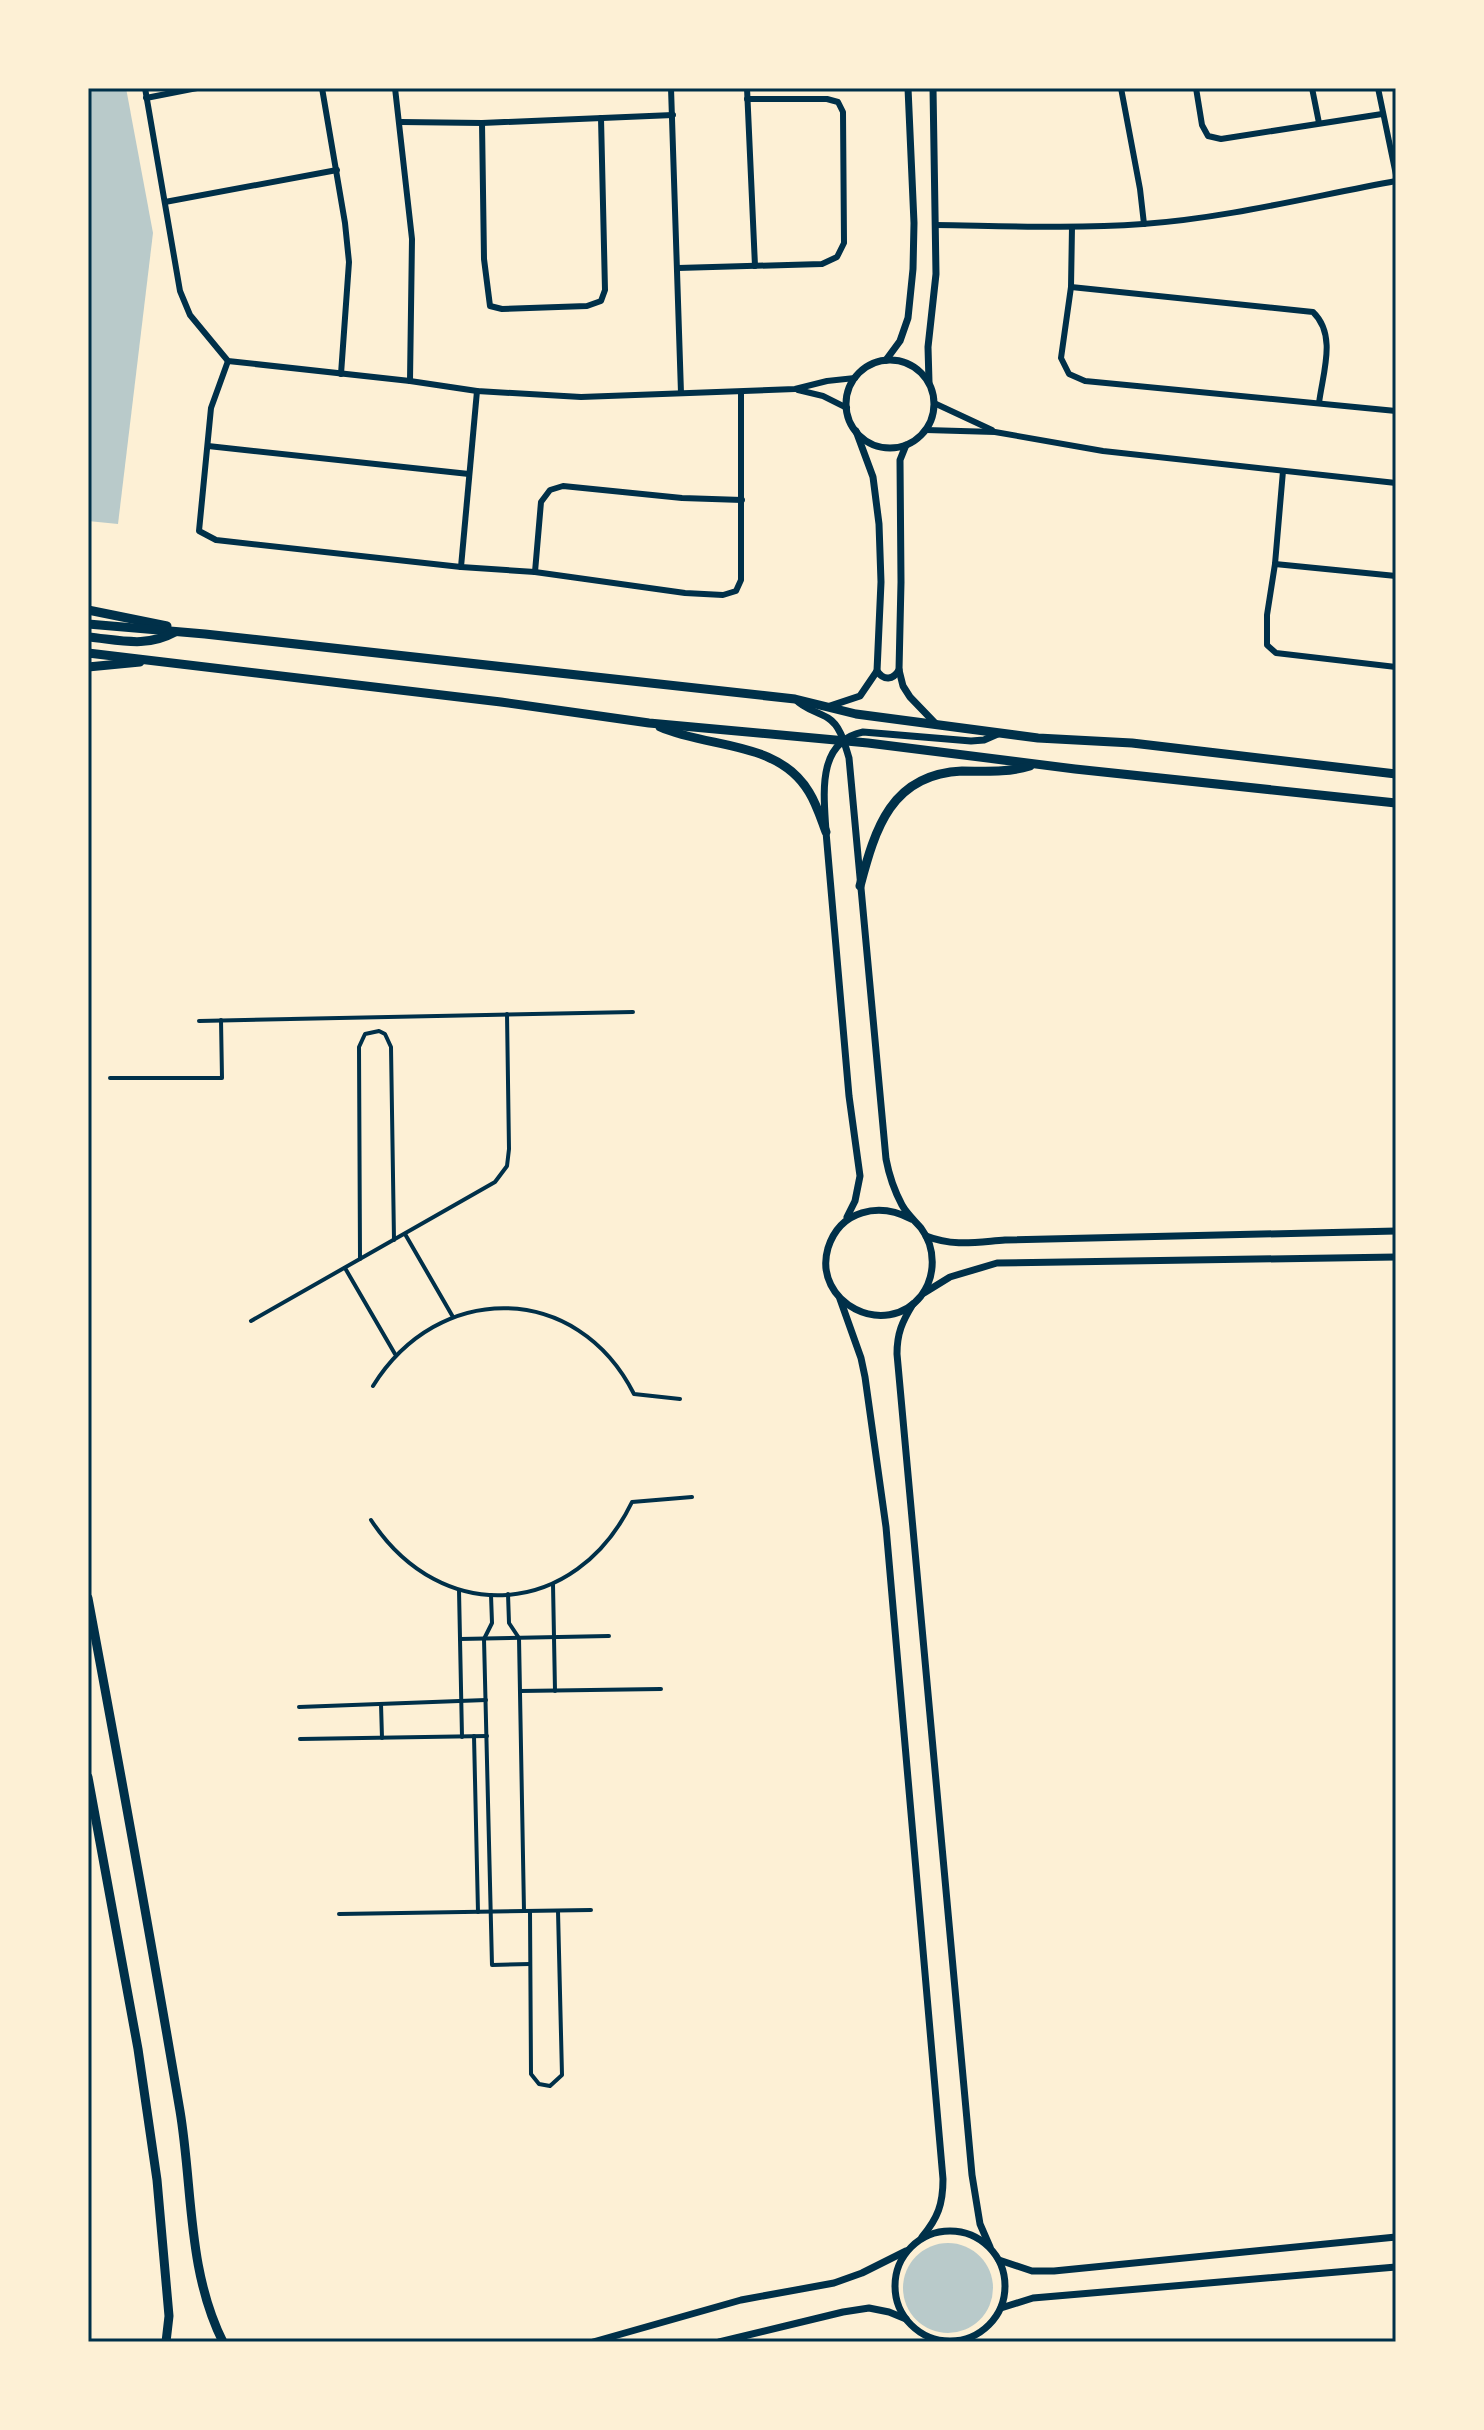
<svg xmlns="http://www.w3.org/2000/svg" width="1484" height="2430" font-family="'Playfair Display',serif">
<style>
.green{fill:#b9caca}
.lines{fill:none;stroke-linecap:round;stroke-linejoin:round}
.pedestrian{stroke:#003049;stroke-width:4}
.minor{stroke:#003049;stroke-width:6}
.tertiary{stroke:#003049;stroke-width:7}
.primary{stroke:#003049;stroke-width:9}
.neatline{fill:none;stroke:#003049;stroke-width:3}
</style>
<rect width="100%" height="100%" fill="#fdf0d5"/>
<!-- green -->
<g class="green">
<path d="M88,88H126L153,233L118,524L88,521Z"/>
<circle cx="948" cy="2288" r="45"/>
</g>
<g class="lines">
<!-- pedestrian -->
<g class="pedestrian">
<path d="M199,1021L633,1012"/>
<path d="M110,1078H222L221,1020"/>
<path d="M405,1234L453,1317"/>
<path d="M360,1259L359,1047L365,1034L379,1031L385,1034L391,1047L394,1240"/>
<path d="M345,1268L395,1354"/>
<path d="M251,1321L495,1182L507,1166L509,1149L507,1014"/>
<path d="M373,1386C438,1281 577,1281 634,1394L680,1399"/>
<path d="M371,1520C442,1628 576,1618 632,1502L692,1497"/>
<path d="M553,1584L555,1691"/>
<path d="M459,1590L462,1737"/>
<path d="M508,1594L509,1623L519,1638L524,1911"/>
<path d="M491,1595L492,1623L484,1639L492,1965L530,1964"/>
<path d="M460,1639L609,1636"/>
<path d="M520,1691L661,1689"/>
<path d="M381,1704L382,1738"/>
<path d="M299,1707L486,1700"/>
<path d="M474,1736L478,1912"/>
<path d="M300,1739L487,1736"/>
<path d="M530,1911L531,2074L539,2084L550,2086L562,2075L558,1911"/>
<path d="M339,1914L591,1910"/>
</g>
<!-- minor -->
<g class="minor">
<path d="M145,88L180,291L190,315L228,361L410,381L477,391L581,397L795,389L827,381L855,378"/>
<path d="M322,88L345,223L349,262L341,374"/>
<path d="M395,88L412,239L410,381"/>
<path d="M671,88L681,393"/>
<path d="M747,88L755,266"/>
<path d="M1121,88L1140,189L1144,224"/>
<path d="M1196,88L1202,125L1208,136L1221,139L1382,114"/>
<path d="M1312,88L1319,123"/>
<path d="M1378,88L1396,175"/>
<path d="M146,98L197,88"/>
<path d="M401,122L482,123L673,115"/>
<path d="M482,123L484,259L490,306L502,309L587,306L601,301L605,290L601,118"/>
<path d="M165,202L337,170"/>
<path d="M935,225C1005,226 1074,229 1143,224C1228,218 1313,196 1396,181"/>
<path d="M1072,227L1071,287L1061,358L1069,374L1085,381L1396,411"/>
<path d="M678,268L822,264L837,257L844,243L843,112L838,102L827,99H747"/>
<path d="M1071,287L1313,312C1337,335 1323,372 1319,403"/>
<path d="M228,361L211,408L199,531L216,540L461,567L535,572L685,593L723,595L736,591L741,580V392"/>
<path d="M798,390L823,396L847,408"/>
<path d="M934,403L992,430"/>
<path d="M926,430L995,432L1103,451L1396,483"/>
<path d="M208,446L469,474"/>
<path d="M1283,471L1275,564L1267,615V645L1276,653L1396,667"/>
<path d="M1275,564L1396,576"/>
<path d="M461,567L477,391"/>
<path d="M535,572L541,502L550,490L563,486L682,498L742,500"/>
</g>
<!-- tertiary -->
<g class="tertiary">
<path d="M886,360L900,341L908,318L913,269L914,223L908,88"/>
<circle cx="890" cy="404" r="44"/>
<path d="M929,382L928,347L936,274L933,88"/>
<path d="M906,445L900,460L901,582L899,670L903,686L910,697L935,723"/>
<path d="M877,671C884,681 893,680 899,670"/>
<path d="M795,699C805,710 817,711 828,718C841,726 845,745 849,758L886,1159C889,1175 894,1190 902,1205C907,1214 914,1220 921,1228C936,1248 936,1276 921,1296C886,1340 812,1303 828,1248C840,1210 879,1202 911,1219"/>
<path d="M830,706L860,696L877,671L881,582L879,524L873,477L856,431"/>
<path d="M847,1217L855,1201L860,1176L849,1096L826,832C824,795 816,742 863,732L971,741L984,740L1000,733"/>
<path d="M926,1236C954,1247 977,1242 1005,1240L1396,1231"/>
<path d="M924,1293L950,1277L997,1263L1396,1257"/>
<path d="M840,1299L861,1358L865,1377L886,1527L943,2179C943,2204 938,2218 922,2237"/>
<path d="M913,1304C902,1322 897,1333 897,1354L972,2175L980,2224L990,2247"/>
<circle cx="950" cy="2286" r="55"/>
<path d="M999,2260L1032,2271H1054L1396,2237"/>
<path d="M1001,2308L1033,2298L1396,2267"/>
<path d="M593,2342L741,2300L834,2283L862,2273L906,2251"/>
<path d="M719,2342L843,2312L869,2308L889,2312L906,2319"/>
</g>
<!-- primary -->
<g class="primary">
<path d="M88,610L167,626"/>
<path d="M88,624L205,634L795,699L856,714L1038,738L1132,743L1396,774"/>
<path d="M88,637C120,640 146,648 175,632"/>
<path d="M88,653L501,702L649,723L868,743L1075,769L1396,803"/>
<path d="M88,667L140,662"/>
<path d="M660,727C710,749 778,740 809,792C817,805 821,819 826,832"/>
<path d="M860,886C875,829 891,774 962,771C985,771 1006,773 1030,766"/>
<path d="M88,1598C120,1769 151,1940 180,2111C193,2189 187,2270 223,2342"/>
<path d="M88,1777L138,2049L157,2180L169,2316L166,2342"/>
</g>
</g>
<!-- border -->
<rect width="1484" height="2430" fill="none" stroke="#fdf0d5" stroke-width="180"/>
<rect x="90" y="90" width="1304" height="2250" class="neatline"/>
</svg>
